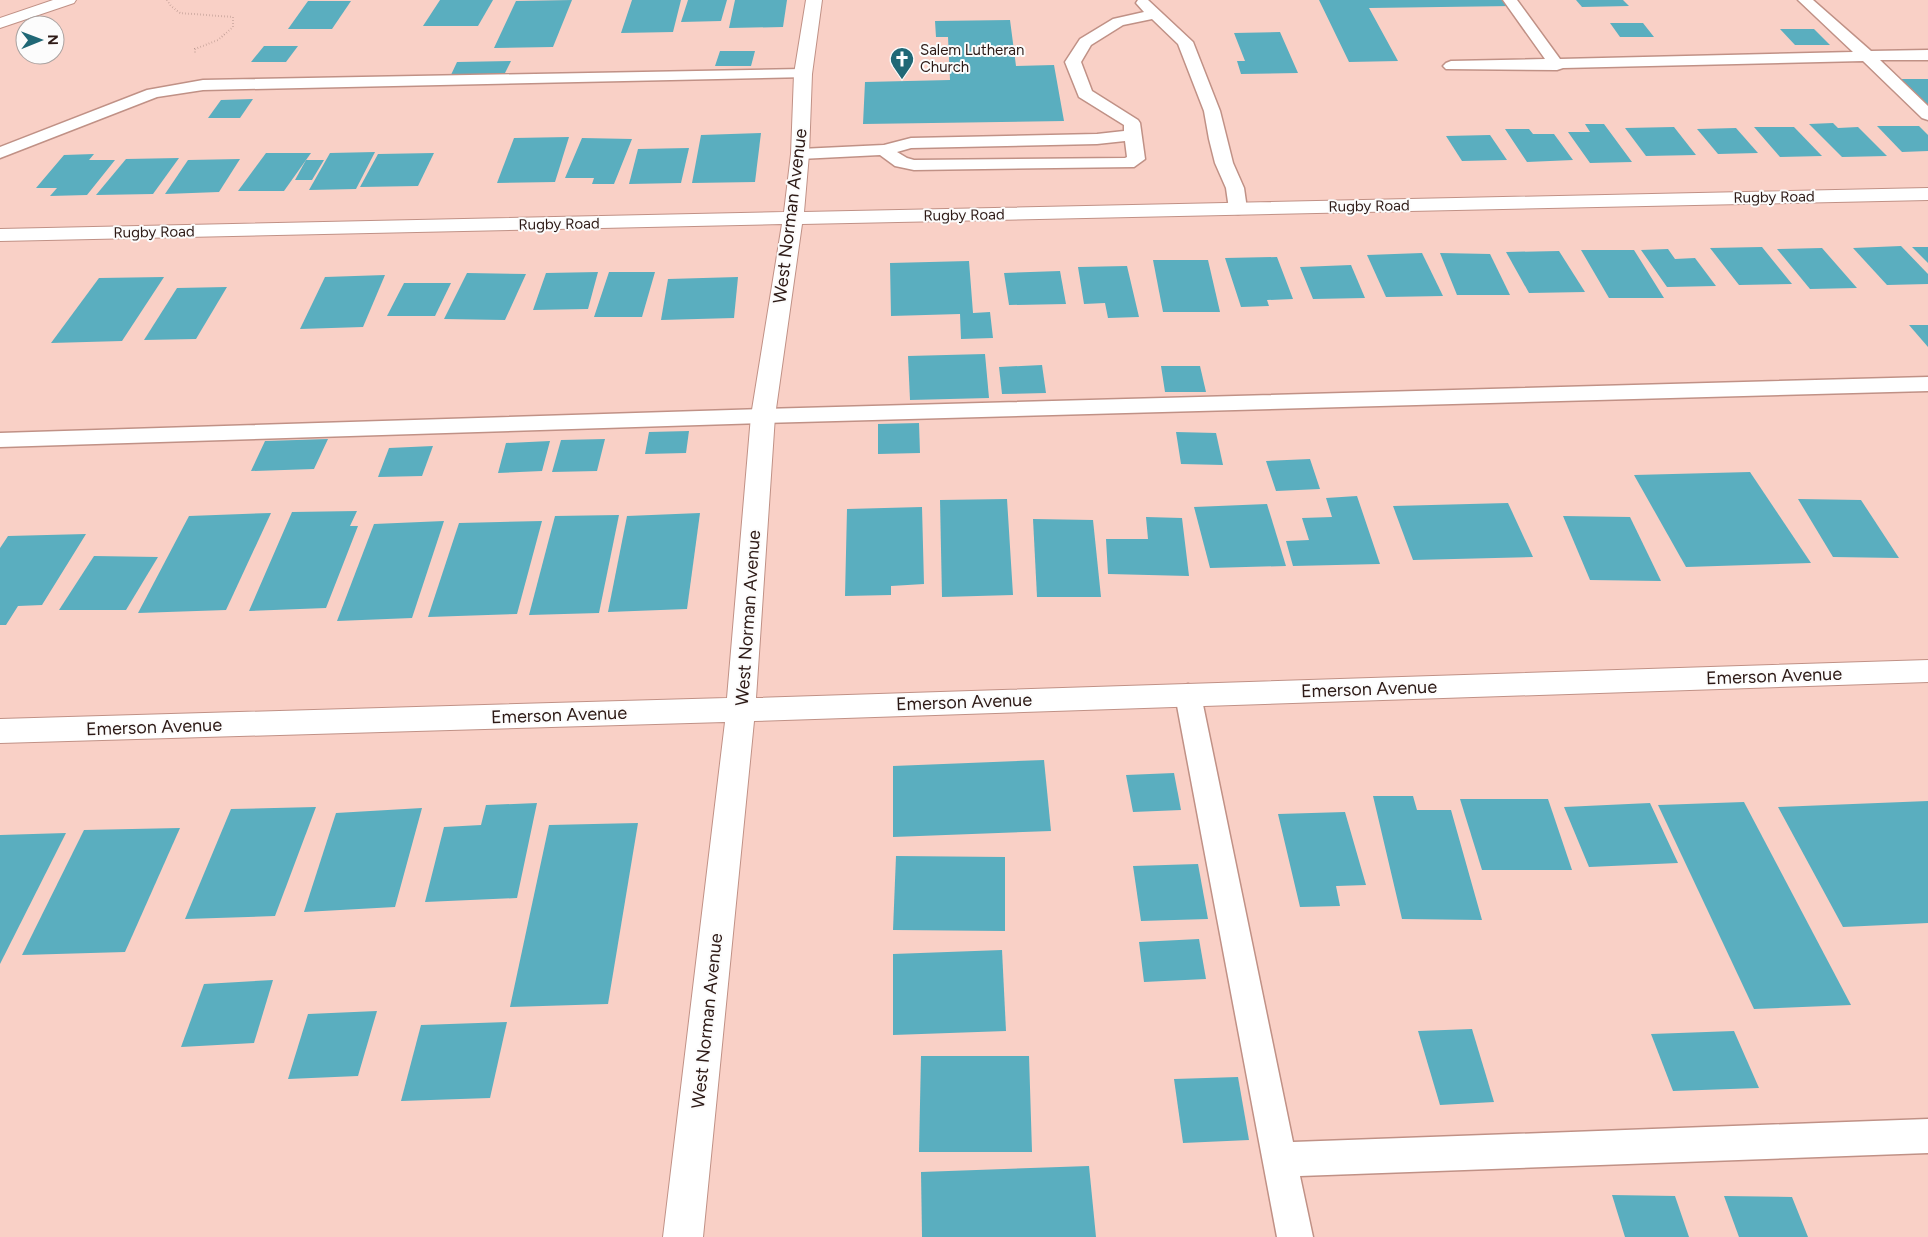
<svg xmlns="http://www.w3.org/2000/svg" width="1928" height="1237" font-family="Figtree,sans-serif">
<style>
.building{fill:#5aaebf}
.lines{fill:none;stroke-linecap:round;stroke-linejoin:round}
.service-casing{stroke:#c09186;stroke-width:3}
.minor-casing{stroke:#c09186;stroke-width:2}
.primary-casing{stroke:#c09186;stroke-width:2}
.path{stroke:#b19088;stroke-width:2;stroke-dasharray:0.5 2.5;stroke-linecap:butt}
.service{fill:#fff;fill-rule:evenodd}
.minor{fill:#fff;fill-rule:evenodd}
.primary{fill:#fff;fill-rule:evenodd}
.labels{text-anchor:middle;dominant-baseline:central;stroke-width:4;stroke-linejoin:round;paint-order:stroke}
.far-poi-label{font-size:15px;fill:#2d1a16;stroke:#fcfcfc;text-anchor:start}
.far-street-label{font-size:15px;fill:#2d1a16;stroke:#fcfcfc}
.street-label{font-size:18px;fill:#2d1a16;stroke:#fcfcfc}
</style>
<rect width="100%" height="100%" fill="#f9d0c6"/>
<!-- building -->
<g class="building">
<path d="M440,0H493L478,26H423Z"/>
<path d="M572,0L553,47L494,48L516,1Z"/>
<path d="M632,0H681L673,32L621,33Z"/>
<path d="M688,0H727L721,21L681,22Z"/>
<path d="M735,0H787L783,27L729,28Z"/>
<path d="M1319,0H1508L1513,6L1369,8L1398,61L1349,62Z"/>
<path d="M1576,0H1623L1629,6L1582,7Z"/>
<path d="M308,1H351L332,29H288Z"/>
<path d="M1010,20L1016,66L1054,65L1064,121L863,124L865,82L950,80L948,37H936L935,21Z"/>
<path d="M1610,23H1643L1654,37H1620Z"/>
<path d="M1780,29H1814L1830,45H1795Z"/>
<path d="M1280,32L1298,73L1241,74L1237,61H1245L1234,33Z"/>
<path d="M264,46H298L286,62H251Z"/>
<path d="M720,51H755L751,66H715Z"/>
<path d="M511,61L504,75L450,77L457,62Z"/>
<path d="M1895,79H1928V109Z"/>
<path d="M253,99L240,118H208L221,100Z"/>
<path d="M1833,123L1838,128L1858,127L1887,156L1842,157L1809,124Z"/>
<path d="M1585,124H1604L1632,162L1590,163L1568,132H1590Z"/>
<path d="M1877,126H1919L1928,135V151L1902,152Z"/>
<path d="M1674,127L1696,155L1646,156L1625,128Z"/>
<path d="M1754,127H1794L1822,156L1780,157Z"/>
<path d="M1736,128L1758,153L1718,154L1697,129Z"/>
<path d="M1505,129H1529L1533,134H1554L1573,160L1527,162Z"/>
<path d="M761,133L755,182L692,183L701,135Z"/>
<path d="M1490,135L1507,160L1462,161L1446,136Z"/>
<path d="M569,137L555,182L497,183L514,138Z"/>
<path d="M582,138L632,139L614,184H592L594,178H565Z"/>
<path d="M689,148L681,183L629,184L638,149Z"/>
<path d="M375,152L356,189L309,190L330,153Z"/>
<path d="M266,153H311L284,191H238Z"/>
<path d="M434,153L418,186L360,187L378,154Z"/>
<path d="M94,154L89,160H115L87,195L50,196L57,188H36L64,155Z"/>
<path d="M179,158L153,194L96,195L126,159Z"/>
<path d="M240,159L219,192L165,194L188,160Z"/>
<path d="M306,160H324L312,180H295Z"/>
<path d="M1901,246L1928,274V284L1887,285L1853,248Z"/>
<path d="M1762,247L1792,284L1739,285L1710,248Z"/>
<path d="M1912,247H1928V263Z"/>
<path d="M1822,248L1857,288L1810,289L1777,249Z"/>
<path d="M1668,249L1675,259L1695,258L1716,286L1667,287L1641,250Z"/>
<path d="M1581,250H1634L1664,298H1609Z"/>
<path d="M1559,251L1585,292L1529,293L1506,252Z"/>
<path d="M1422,253L1443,296L1386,297L1367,255Z"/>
<path d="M1440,253L1490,254L1510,295H1457Z"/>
<path d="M1277,257L1293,299L1267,300L1269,306L1241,307L1225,258Z"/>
<path d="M1153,260H1208L1220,312H1163Z"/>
<path d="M969,261L973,313L990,312L993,338L961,339L960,314L891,316L890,263Z"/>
<path d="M1351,265L1365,298L1313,299L1300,267Z"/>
<path d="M1127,266L1139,317L1108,318L1105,303L1084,304L1078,267Z"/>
<path d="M1060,271L1066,304L1009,305L1004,273Z"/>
<path d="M598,272L588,309L533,310L546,273Z"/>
<path d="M609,272H655L642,317H594Z"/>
<path d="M467,273L526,274L505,320L444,319Z"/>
<path d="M385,275L363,327L300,329L325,277Z"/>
<path d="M164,277L122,341L51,343L99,278Z"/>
<path d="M738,277L734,318L661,320L668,279Z"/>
<path d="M404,283H451L435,316H387Z"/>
<path d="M227,287L196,339L144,340L177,288Z"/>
<path d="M1909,325H1928V347Z"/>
<path d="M985,354L989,398L910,400L908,356Z"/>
<path d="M1042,365L1046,393L1002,394L999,367Z"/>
<path d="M1161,366H1200L1206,392H1165Z"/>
<path d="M919,423L920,453L878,454V424Z"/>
<path d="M689,431L686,453L645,454L649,432Z"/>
<path d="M1176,432L1216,433L1223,465L1181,464Z"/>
<path d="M328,439L314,469L251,471L265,441Z"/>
<path d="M605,439L597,471L552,472L561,440Z"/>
<path d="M550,441L542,471L498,473L506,443Z"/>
<path d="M433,446L422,476L378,477L389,448Z"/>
<path d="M1310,459L1320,489L1276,491L1266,461Z"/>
<path d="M1750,472L1811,563L1686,567L1634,475Z"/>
<path d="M1357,496L1380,564L1293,566L1286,541L1309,540L1302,518L1332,517L1326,498Z"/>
<path d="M1007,499L1013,595L942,597L940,500Z"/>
<path d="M1798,499L1861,500L1899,558L1833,557Z"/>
<path d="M1508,503L1533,557L1413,560L1393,506Z"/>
<path d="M1267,504L1286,566L1210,568L1194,507Z"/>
<path d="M922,507L924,584L891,586V595L845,596L847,509Z"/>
<path d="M357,511L350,526H358L326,608L249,611L292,512Z"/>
<path d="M271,513L226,610L138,613L189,516Z"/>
<path d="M700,513L687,609L608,612L627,516Z"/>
<path d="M619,515L599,613L529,615L555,516Z"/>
<path d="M1563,516L1630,517L1661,581L1590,580Z"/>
<path d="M1146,517L1182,518L1189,576L1108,574L1106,539H1148Z"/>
<path d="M1033,519L1093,520L1101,597H1037Z"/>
<path d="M444,521L412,618L337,621L374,524Z"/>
<path d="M542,521L517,614L428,617L459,523Z"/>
<path d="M86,534L42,605L18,606L6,625H0V548L8,536Z"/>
<path d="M94,556L158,557L126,610H59Z"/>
<path d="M1044,760L1051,831L893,837V766Z"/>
<path d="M1174,773L1181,810L1133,812L1126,775Z"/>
<path d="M1373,796H1413L1417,810H1451L1482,920L1402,919Z"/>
<path d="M1460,799H1548L1572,870H1482Z"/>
<path d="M1928,801V923L1843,927L1778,807Z"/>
<path d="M1744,802L1851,1005L1754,1009L1658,805Z"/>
<path d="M537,803L517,898L425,902L444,827L481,825L486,805Z"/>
<path d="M1650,803L1678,863L1589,867L1564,807Z"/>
<path d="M316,807L275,916L185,919L231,809Z"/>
<path d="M422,808L395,907L304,912L336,813Z"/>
<path d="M1345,812L1366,885L1336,886L1340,906L1300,907L1278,814Z"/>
<path d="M638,823L608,1004L510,1007L549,825Z"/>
<path d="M180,828L125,952L22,955L84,830Z"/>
<path d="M66,833L0,964V835Z"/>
<path d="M896,856L1005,857V931L893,930Z"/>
<path d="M1198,864L1208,919L1141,921L1133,866Z"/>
<path d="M1199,939L1206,979L1144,982L1139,942Z"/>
<path d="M1002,950L1006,1031L893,1035V954Z"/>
<path d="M273,980L254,1043L181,1047L204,984Z"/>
<path d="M377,1011L358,1076L288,1079L308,1014Z"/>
<path d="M507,1022L490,1098L401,1101L421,1025Z"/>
<path d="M1472,1029L1494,1102L1440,1105L1418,1031Z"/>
<path d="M1734,1031L1759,1088L1673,1091L1651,1034Z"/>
<path d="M921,1056H1029L1032,1152H919Z"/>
<path d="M1238,1077L1249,1140L1183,1143L1174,1079Z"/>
<path d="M1089,1166L1096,1237H922L921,1172Z"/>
<path d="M1612,1195L1675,1196L1689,1237H1625Z"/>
<path d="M1724,1196L1792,1197L1808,1237H1739Z"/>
</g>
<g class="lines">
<!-- service casing -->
<g class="service-casing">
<g id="service">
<path d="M1138,0H1148L1193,42L1220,111L1233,163L1244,188L1247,209L1244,213L1238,214L1232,213L1229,209L1226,188L1215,163L1209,139L1204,111L1178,44L1152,19L1123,25L1091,45L1081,62L1092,91L1138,120L1140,123L1145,159L1134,167L914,170L895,166L880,155L800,159L794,158L792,154L794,150L800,149L884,145L911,138L1097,134L1124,131V125L1079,97L1065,62L1080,39L1113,19L1144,12L1136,3ZM1125,141L1127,157L1125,158L914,160L907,158L897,152L911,148L1097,144Z"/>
<path d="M1503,0H1517L1560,59L1853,52L1798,0H1813L1871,51L1928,50V60H1880L1928,106V120L1922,118L1863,61L1563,68L1557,70L1446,69L1443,66L1446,63L1451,61L1545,59Z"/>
<path d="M803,69L809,71L811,74L809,77L203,90L157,97L0,158V147L147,90L203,80Z"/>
<path d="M1928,377V391L763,423L0,447V433L763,409Z"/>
<path d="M1188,684L1197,687L1201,695L1293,1142L1928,1119V1153L1300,1176L1313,1237H1277L1175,695L1179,687Z"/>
</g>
</g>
<!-- minor casing -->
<g class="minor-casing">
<path id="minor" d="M806,0H822L812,74L809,154L804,212L1928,188V200L802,224L775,416L756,698L1928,660V682L754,721L703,1237H663L725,722L0,743V719L727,698L751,416L782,224L0,241V229L784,212L791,154L794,74Z"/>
</g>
<!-- primary casing -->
<g class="primary-casing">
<path id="primary" d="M53,0H76L74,3L0,28V18Z"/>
</g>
<!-- path -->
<path class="path" d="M167,0L171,6L180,13L233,17V27L218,40L195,49V53"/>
<!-- service -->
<use href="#service" class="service"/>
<!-- minor -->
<use href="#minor" class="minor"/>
<!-- primary -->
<use href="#primary" class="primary"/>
</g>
<!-- icons -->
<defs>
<g id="church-pin" transform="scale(1.25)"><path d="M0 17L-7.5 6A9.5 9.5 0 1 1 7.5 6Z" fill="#206876" stroke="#fcfcfc"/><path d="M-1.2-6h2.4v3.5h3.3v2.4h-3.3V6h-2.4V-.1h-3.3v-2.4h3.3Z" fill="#fff"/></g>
</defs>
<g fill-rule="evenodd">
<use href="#church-pin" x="902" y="59"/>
</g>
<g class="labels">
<!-- far-poi labels -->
<g class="far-poi-label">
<text x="920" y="50">Salem Lutheran<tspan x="920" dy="17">Church</tspan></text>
</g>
<!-- far-street labels -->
<g class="far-street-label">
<text transform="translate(1774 197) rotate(-1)">Rugby Road</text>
<text transform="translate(1369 206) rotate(-1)">Rugby Road</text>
<text transform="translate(964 215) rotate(-1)">Rugby Road</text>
<text transform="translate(559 224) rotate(-1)">Rugby Road</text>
<text transform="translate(154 232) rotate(-1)">Rugby Road</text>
</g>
<!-- street labels -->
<g class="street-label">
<text transform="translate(790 216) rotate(-83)">West Norman Avenue</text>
<text transform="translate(748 618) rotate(-86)">West Norman Avenue</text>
<text transform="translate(1774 676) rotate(-2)">Emerson Avenue</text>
<text transform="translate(1369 689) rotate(-2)">Emerson Avenue</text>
<text transform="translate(964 702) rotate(-2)">Emerson Avenue</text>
<text transform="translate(559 715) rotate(-2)">Emerson Avenue</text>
<text transform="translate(154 727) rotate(-2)">Emerson Avenue</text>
<text transform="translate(707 1021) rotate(-84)">West Norman Avenue</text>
</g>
</g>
<!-- north arrow -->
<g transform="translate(40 40) rotate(89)"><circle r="24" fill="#fcfcfc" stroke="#a9a2a0"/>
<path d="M0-4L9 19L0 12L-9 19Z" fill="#206876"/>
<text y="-8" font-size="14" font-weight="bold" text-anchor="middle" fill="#2d1a16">N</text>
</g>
</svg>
